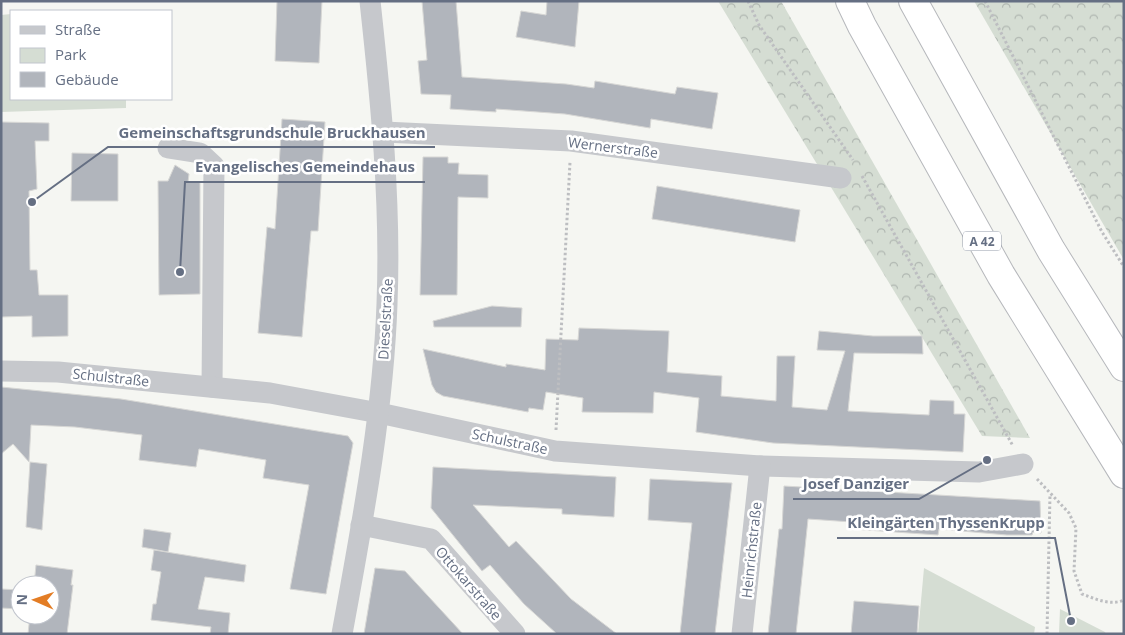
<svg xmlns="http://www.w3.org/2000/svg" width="1125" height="635" font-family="'Open Sans',sans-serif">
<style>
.green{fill:#d5ddd3}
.forest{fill:url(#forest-crowns)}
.building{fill:#b1b5bc;stroke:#d7d7d5}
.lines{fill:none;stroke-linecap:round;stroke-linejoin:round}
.highway-casing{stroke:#b6b8bc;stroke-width:30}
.path{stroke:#bdbec1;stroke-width:3;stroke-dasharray:2.5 2.5;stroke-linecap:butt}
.minor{stroke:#c6c8cc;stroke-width:21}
.highway{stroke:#fff;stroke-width:28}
.labels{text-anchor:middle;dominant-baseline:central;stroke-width:5;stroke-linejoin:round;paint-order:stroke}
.shield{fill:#fff;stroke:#939aa8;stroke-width:1}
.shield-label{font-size:12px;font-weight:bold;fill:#656f83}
.street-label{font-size:14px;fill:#656f83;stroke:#fff}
.leader{fill:none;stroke:#656f83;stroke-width:2}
.callout-dot{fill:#656f83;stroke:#fff;stroke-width:2}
.callout-label{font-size:15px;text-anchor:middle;font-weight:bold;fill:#656f83;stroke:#fff;stroke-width:5;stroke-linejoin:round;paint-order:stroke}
</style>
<defs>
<pattern id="forest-crowns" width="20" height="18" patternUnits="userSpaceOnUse" patternTransform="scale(1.25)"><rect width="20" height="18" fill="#d5ddd3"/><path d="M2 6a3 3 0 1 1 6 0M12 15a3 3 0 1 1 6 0" fill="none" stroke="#b0b7b1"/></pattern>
</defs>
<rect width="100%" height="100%" fill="#f5f6f2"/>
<!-- green -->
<g class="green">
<path d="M11,14V99H126V108L1,112V15Z"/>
<path d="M924,568L1035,627L1034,634H918Z"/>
<path d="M1060,609L1105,632L1106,634H1059Z"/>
</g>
<!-- forest -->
<g class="forest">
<path d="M718,1H781L1030,438L982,436Z"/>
<path d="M974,1H1124V260Z"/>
</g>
<!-- building -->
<g class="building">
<path d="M277,1H322L319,63L275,61Z"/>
<path d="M422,1H456L462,77L566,84L594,88L595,81L675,94L677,87L718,93L712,129L651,119L650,128L565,114L496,109V112L450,109L451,95L421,94L418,61L427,60Z"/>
<path d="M547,1H579L575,47L516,37L521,11L546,15Z"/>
<path d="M282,119L325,122L318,231H311L302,337L258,333L267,227L275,229Z"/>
<path d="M1,122L49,123V141H35L37,189L29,191L30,270H37L39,295H68V336L32,337V316L1,317Z"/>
<path d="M72,153L118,154V201H71Z"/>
<path d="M423,157H448V163H459L458,174L488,175V198L458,197L457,295H420Z"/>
<path d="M175,165L189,174L188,182H200V294L159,295L158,181H168Z"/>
<path d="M657,186L800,210L795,242L652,219Z"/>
<path d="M492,306L522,308L521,327H434L433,321Z"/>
<path d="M579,328L669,331L667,372L722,376L721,396L776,401L777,356H795L792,407L827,410L845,351L817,350L819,331L873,336H922L923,354L854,353L848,411L929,415L930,400L954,401V414H965L963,452L773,443L696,432L699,398L654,392L653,413L582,412L583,398L546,392L543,410L529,408L528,412L443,396L436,392L432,385L423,349L506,367V364L545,370L546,339L578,340Z"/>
<path d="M1,387L121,399L348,436L353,443L326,594L290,589L309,485L263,478L266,460L199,449L196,467L139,460L142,435L75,427L31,425L29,462L13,444L1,454Z"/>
<path d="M30,462L47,464L42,530L26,527Z"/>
<path d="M433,467L616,477L614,517L562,514V509L473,505L509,547L516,541L571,599L617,634H557L524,604L490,565L482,571L431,508Z"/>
<path d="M650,479L732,483L715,634H680L692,523L648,520Z"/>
<path d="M784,486L1040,501L1041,533L1033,532L1032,535H1007L939,529L938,535L852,529V522L808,519L796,634H768L779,529H782Z"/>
<path d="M144,529L171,533L168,552L142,547Z"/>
<path d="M154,550L246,565L244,582L205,577L198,609L230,613L228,634H210L211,627L151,620L153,604H156L161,572L151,570Z"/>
<path d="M36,565L73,570L71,585H73L67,634H28L30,615H50V585H34Z"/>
<path d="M375,568L405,571L463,634H364Z"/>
<path d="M1,589L20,590V609L1,608Z"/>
<path d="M854,601L919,606L917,634H851Z"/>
</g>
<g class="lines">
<!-- highway casing -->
<g class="highway-casing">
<g id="highway">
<path d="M850,1L862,26L1001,275L1124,474"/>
<path d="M913,1L1051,250L1124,367"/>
</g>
</g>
<!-- path -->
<g class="path">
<path d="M748,1L759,25L853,160"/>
<path d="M985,1L1102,232L1124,267"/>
<path d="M862,176L1013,446"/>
<path d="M556,430L570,162"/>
<path d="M1037,479L1069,513L1076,528L1074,571L1082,594C1096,599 1110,606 1124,600"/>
<path d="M1047,634L1050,494"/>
</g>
<!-- minor -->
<g class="minor">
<path d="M384,132L571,141L841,178"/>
<path d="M168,148L200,153L214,166L212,387"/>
<path d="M1,371L58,372L270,393L379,413L555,451L760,466L979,472L1023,464"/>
<path d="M361,525L431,539L515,634"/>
<path d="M342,634C362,524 383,415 387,304C391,202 381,102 370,1"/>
<path d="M742,634L760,466"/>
</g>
<!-- highway -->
<use href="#highway" class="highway"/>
</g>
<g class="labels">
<!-- shield labels -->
<rect class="shield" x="963" y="231.5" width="38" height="19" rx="4"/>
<g class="shield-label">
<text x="982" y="241">A 42</text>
</g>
<!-- street labels -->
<g class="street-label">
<text transform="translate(613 147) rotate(7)">Wernerstraße</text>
<text transform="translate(385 319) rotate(-87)">Dieselstraße</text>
<text transform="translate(111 377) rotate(6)">Schulstraße</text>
<text transform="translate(510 441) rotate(12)">Schulstraße</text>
<text transform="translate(751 550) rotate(-84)">Heinrichstraße</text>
<text transform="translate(469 583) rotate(49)">Ottokarstraße</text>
</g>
</g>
<!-- callouts -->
<path class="leader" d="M32 202L108 147H435M180 272L185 182H425M987 460L919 499H793M1071 621L1055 538H837"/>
<g class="callout-dot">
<circle cx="32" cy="202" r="5"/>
<circle cx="180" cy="272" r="5"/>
<circle cx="987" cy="460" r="5"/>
<circle cx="1071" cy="621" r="5"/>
</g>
<g class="callout-label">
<text x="272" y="138">Gemeinschaftsgrundschule Bruckhausen</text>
<text x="305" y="172">Evangelisches Gemeindehaus</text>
<text x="856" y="489">Josef Danziger</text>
<text x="946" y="528">Kleingärten ThyssenKrupp</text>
</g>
<!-- border -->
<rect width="1125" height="635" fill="none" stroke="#656f83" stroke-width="5"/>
<!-- legend -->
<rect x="10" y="10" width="162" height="90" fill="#ffffff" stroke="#c1c5cd"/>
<rect x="20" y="26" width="25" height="8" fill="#c6c8cc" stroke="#c1c5cd"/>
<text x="55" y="35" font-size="15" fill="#656f83">Straße</text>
<rect x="20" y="48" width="25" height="15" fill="#d5ddd3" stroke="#c1c5cd"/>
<text x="55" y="60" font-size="15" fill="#656f83">Park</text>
<rect x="20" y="72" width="25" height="15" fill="#b1b5bc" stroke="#c1c5cd"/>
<text x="55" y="85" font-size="15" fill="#656f83">Gebäude</text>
<!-- north arrow -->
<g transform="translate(35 600) rotate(272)"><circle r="24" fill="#ffffff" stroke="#c1c5cd"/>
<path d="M0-4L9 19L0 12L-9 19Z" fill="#e37d25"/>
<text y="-8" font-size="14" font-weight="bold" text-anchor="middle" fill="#656f83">N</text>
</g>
</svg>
